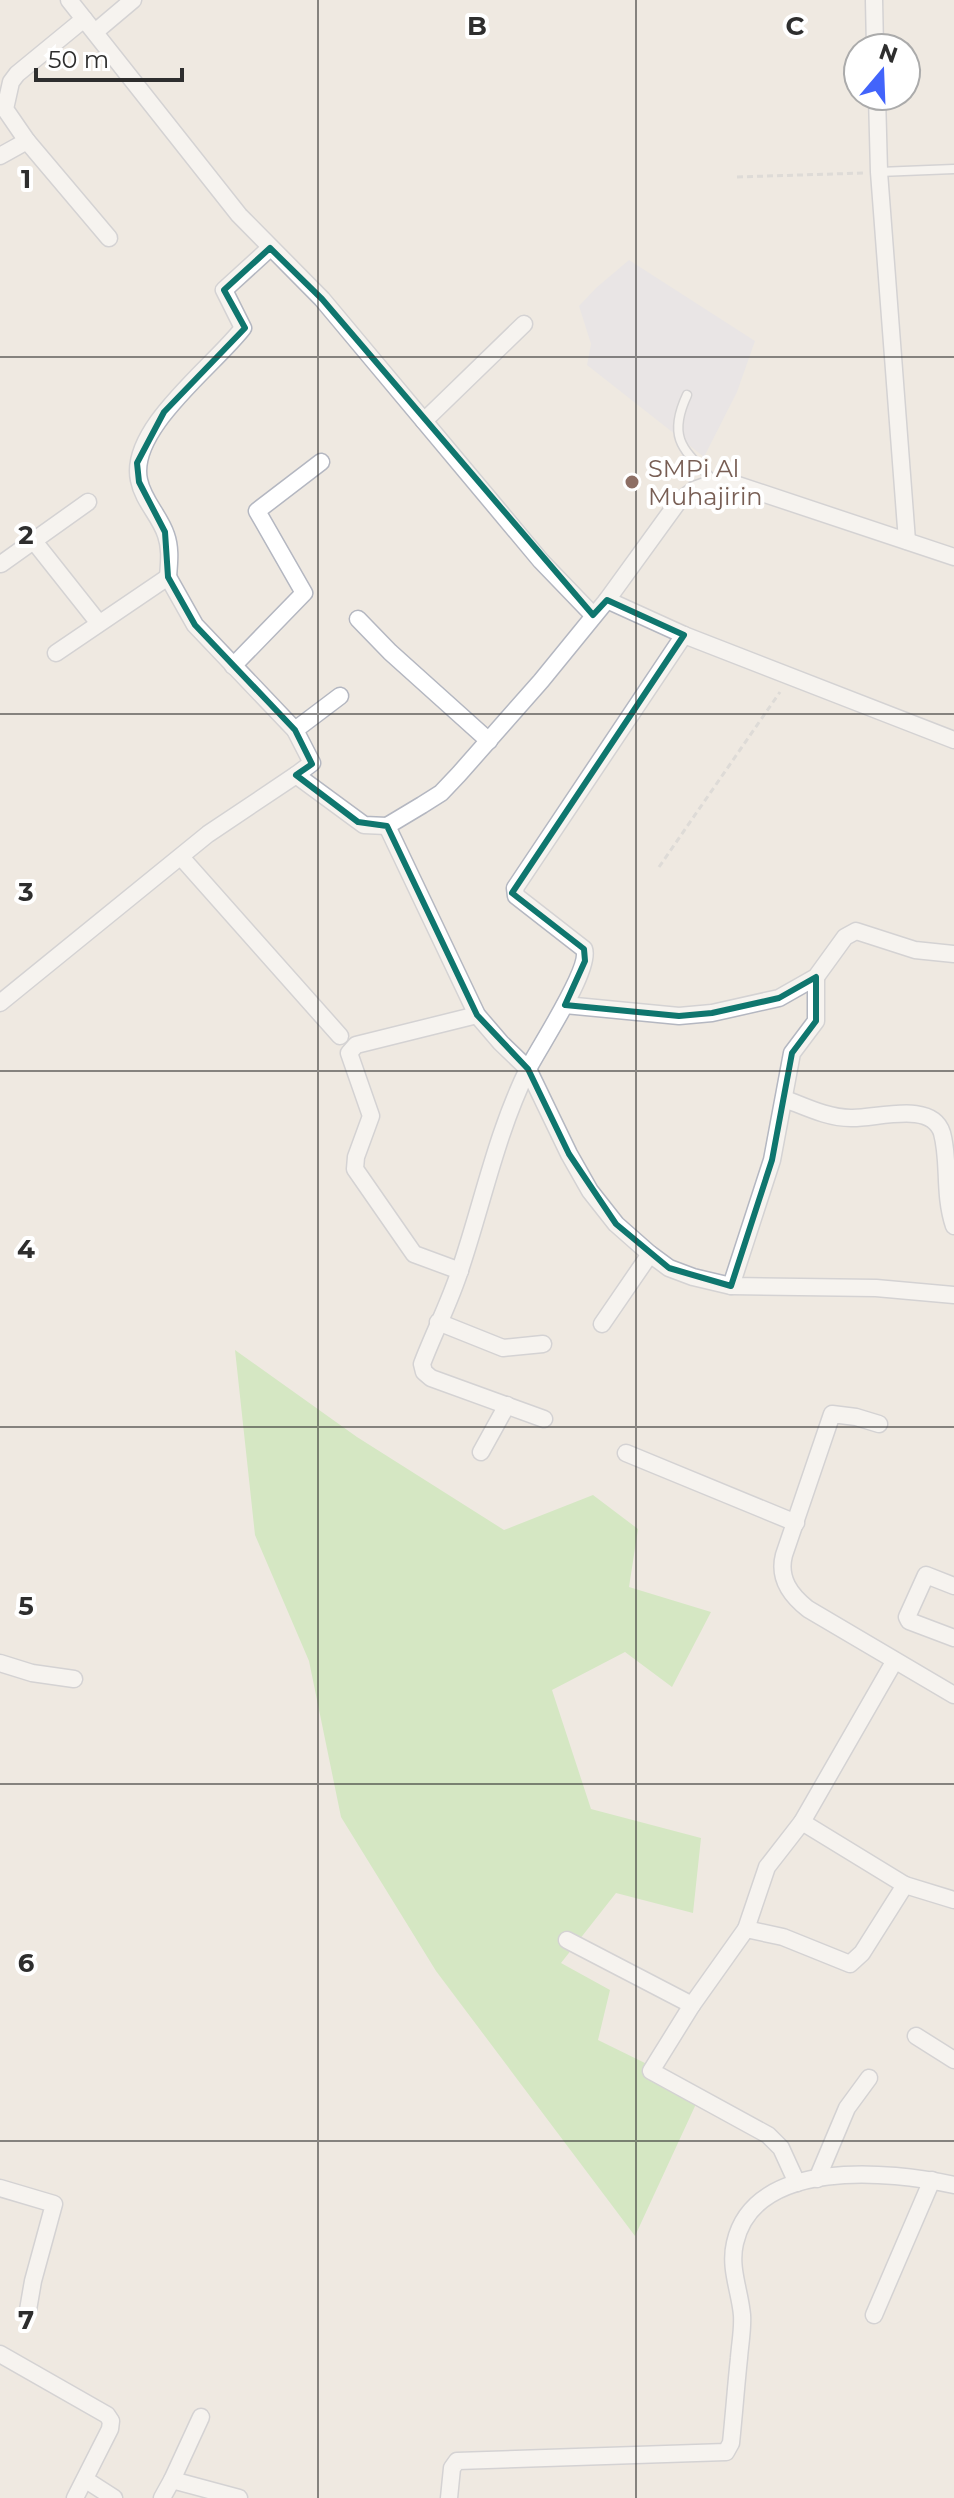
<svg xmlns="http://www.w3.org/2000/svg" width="954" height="2498" font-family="Montserrat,sans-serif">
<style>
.industrial{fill:#e3e1e8}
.green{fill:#b6e59e}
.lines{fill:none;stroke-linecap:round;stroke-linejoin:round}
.service-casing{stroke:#b4b7c1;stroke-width:11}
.minor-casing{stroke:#b4b7c1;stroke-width:19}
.path{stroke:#c9c9c9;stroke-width:3;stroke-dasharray:6 4;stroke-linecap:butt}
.service{stroke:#fff;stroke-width:8}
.minor{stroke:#fff;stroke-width:16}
.marked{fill:none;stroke:#0f766e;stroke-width:6;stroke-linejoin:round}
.grid{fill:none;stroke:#2e2e2e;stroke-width:2;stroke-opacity:0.55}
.education-dot{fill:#8d6e63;stroke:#fff;stroke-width:3}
.labels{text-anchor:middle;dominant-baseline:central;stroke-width:8;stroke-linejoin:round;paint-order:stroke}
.education-label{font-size:24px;fill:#785e54;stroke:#fff;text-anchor:start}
.grid-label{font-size:26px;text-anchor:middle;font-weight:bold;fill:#2e2e2e;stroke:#fff;stroke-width:8;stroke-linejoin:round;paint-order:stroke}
</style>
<rect width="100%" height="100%" fill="#efe9e1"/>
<!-- industrial -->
<path class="industrial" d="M629,260L755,341L737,392L704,457L587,365L591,344L579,306L596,288Z"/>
<!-- green -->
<path class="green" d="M235,1350L357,1437L504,1530L593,1495L638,1529L629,1587L711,1612L672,1687L625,1652L552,1690L591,1809L701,1838L693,1913L616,1893L561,1963L610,1990L598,2040L702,2091L635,2236L436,1971L341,1817L309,1661L255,1535Z"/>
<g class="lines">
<!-- service casing -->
<g class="service-casing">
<g id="service">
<path d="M879,172L954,169"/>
<path d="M687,395C666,440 685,451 715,482"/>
</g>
</g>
<!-- minor casing -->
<g class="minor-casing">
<g id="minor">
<path d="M69,0L239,215L322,299L541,561L593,615"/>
<path d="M874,0L875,48"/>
<path d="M95,32L133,0"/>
<path d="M877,96L879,172L907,541"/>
<path d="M27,141L109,238"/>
<path d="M0,156L27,141L5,109L11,82L17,74L84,19"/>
<path d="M424,421L524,324"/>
<path d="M33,540L98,622"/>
<path d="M1,564L88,502"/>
<path d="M168,577C169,563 171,549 166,535C160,516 143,501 139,480C128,429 214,366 243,328L224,290L270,248"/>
<path d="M607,600L684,635L954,740"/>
<path d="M358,619L390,652L489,741"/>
<path d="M56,653L168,577L195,625L295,730L312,763L296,775"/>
<path d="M233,666L304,593L257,511L321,462"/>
<path d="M295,730L340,696"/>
<path d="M387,826L477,1015L501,1043L528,1069L569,1154L590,1191L616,1224L650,1254L669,1268L693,1277L731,1286L876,1288L954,1295"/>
<path d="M181,857L340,1036"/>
<path d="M0,1003L208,834L296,775L364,825L387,826L422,805L441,793L459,774L541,681L607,600L678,502L694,490L716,482L732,483L954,557"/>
<path d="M565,1005L679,1016L712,1013L779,998L816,977L845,937L856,931L915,950L954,954"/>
<path d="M785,1099C806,1107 828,1118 851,1118C876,1119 932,1100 942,1133C950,1162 943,1193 954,1226"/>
<path d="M460,1271L414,1254L355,1169L356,1157L371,1116L349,1053L356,1045L477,1015"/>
<path d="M731,1286L772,1160L792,1053L816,1021V977"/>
<path d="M438,1322L503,1348L543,1344"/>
<path d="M602,1324L650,1254"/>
<path d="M544,1419L431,1378L424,1372L422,1364C434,1332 451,1300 461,1267C483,1201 497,1132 528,1069C539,1047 592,968 584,949L516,896L515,888L684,635"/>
<path d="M879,1424L856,1417L832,1414L784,1555C778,1578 790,1595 808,1609L954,1695"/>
<path d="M481,1452L507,1405"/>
<path d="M626,1453L796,1523"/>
<path d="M954,1586L926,1575L907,1617L909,1621L954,1638"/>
<path d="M0,1663L32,1673L74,1679"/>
<path d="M802,1822L905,1885L954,1900"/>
<path d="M746,1929L767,1867L802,1822L894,1662"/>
<path d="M567,1940L692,2005L746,1929L783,1937L850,1964L862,1953L905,1885"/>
<path d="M692,2005L651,2071L768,2135L781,2148L797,2183"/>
<path d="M916,2036L954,2060"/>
<path d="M817,2179L847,2108L869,2078"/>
<path d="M0,2188L54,2204L33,2281L28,2310"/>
<path d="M874,2315L932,2180"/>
<path d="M0,2354L107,2415L111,2421L110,2429L75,2498"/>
<path d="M86,2480L114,2498"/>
<path d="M172,2480L201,2417"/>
<path d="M162,2498L172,2480L239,2498"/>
<path d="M449,2498L452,2468L457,2461L726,2452L731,2443C734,2414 736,2386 739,2358C740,2344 743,2329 742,2315C740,2291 729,2268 735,2243C754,2157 890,2171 954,2185"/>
</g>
</g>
<!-- path -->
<g class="path">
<path d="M737,177L864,173"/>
<path d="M659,867L780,692"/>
</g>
<!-- service -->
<use href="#service" class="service"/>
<!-- minor -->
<use href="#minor" class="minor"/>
</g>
<!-- marked area -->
<path d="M0 0H954V2498H0ZM270,248L322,299L593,615L607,600L684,635L512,893L584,949L585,961L565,1005L679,1016L712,1013L779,998L816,977V1021L792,1053L772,1160L731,1286L669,1268L616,1224L569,1154L528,1069L477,1015L387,826L358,822L296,775L312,764L295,730L195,625L168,577L165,532L139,482L137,463L164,412L245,328L224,290Z" fill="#efe9e1" fill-opacity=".55" fill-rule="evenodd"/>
<path class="marked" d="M270,248L322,299L593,615L607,600L684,635L512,893L584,949L585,961L565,1005L679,1016L712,1013L779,998L816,977V1021L792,1053L772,1160L731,1286L669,1268L616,1224L569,1154L528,1069L477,1015L387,826L358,822L296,775L312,764L295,730L195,625L168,577L165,532L139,482L137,463L164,412L245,328L224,290Z"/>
<!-- grid -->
<path class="grid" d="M318,0V2498M636,0V2498M0,357H954M0,714H954M0,1071H954M0,1427H954M0,1784H954M0,2141H954"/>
<!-- markers -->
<circle class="education-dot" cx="632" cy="482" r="8"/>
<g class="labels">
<!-- education labels -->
<g class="education-label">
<text x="648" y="468">SMPi Al<tspan x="648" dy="28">Muhajirin</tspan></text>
</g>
</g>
<g class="grid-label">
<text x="477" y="35">B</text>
<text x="795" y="35">C</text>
<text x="26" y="188">1</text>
<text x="26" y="544">2</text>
<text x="26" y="901">3</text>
<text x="26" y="1258">4</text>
<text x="26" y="1615">5</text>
<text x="26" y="1972">6</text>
<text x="26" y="2329">7</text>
</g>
<!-- north arrow -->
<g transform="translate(882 72) rotate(19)"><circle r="38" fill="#ffffff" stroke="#ababab" stroke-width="2"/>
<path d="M0-6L14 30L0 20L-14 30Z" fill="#4264fb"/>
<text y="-12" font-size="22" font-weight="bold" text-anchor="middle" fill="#2e2e2e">N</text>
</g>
<!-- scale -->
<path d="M36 68v12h146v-12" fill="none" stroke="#2e2e2e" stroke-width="4"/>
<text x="48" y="68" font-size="24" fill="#2e2e2e" stroke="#ffffff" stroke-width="6" paint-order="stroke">50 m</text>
</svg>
